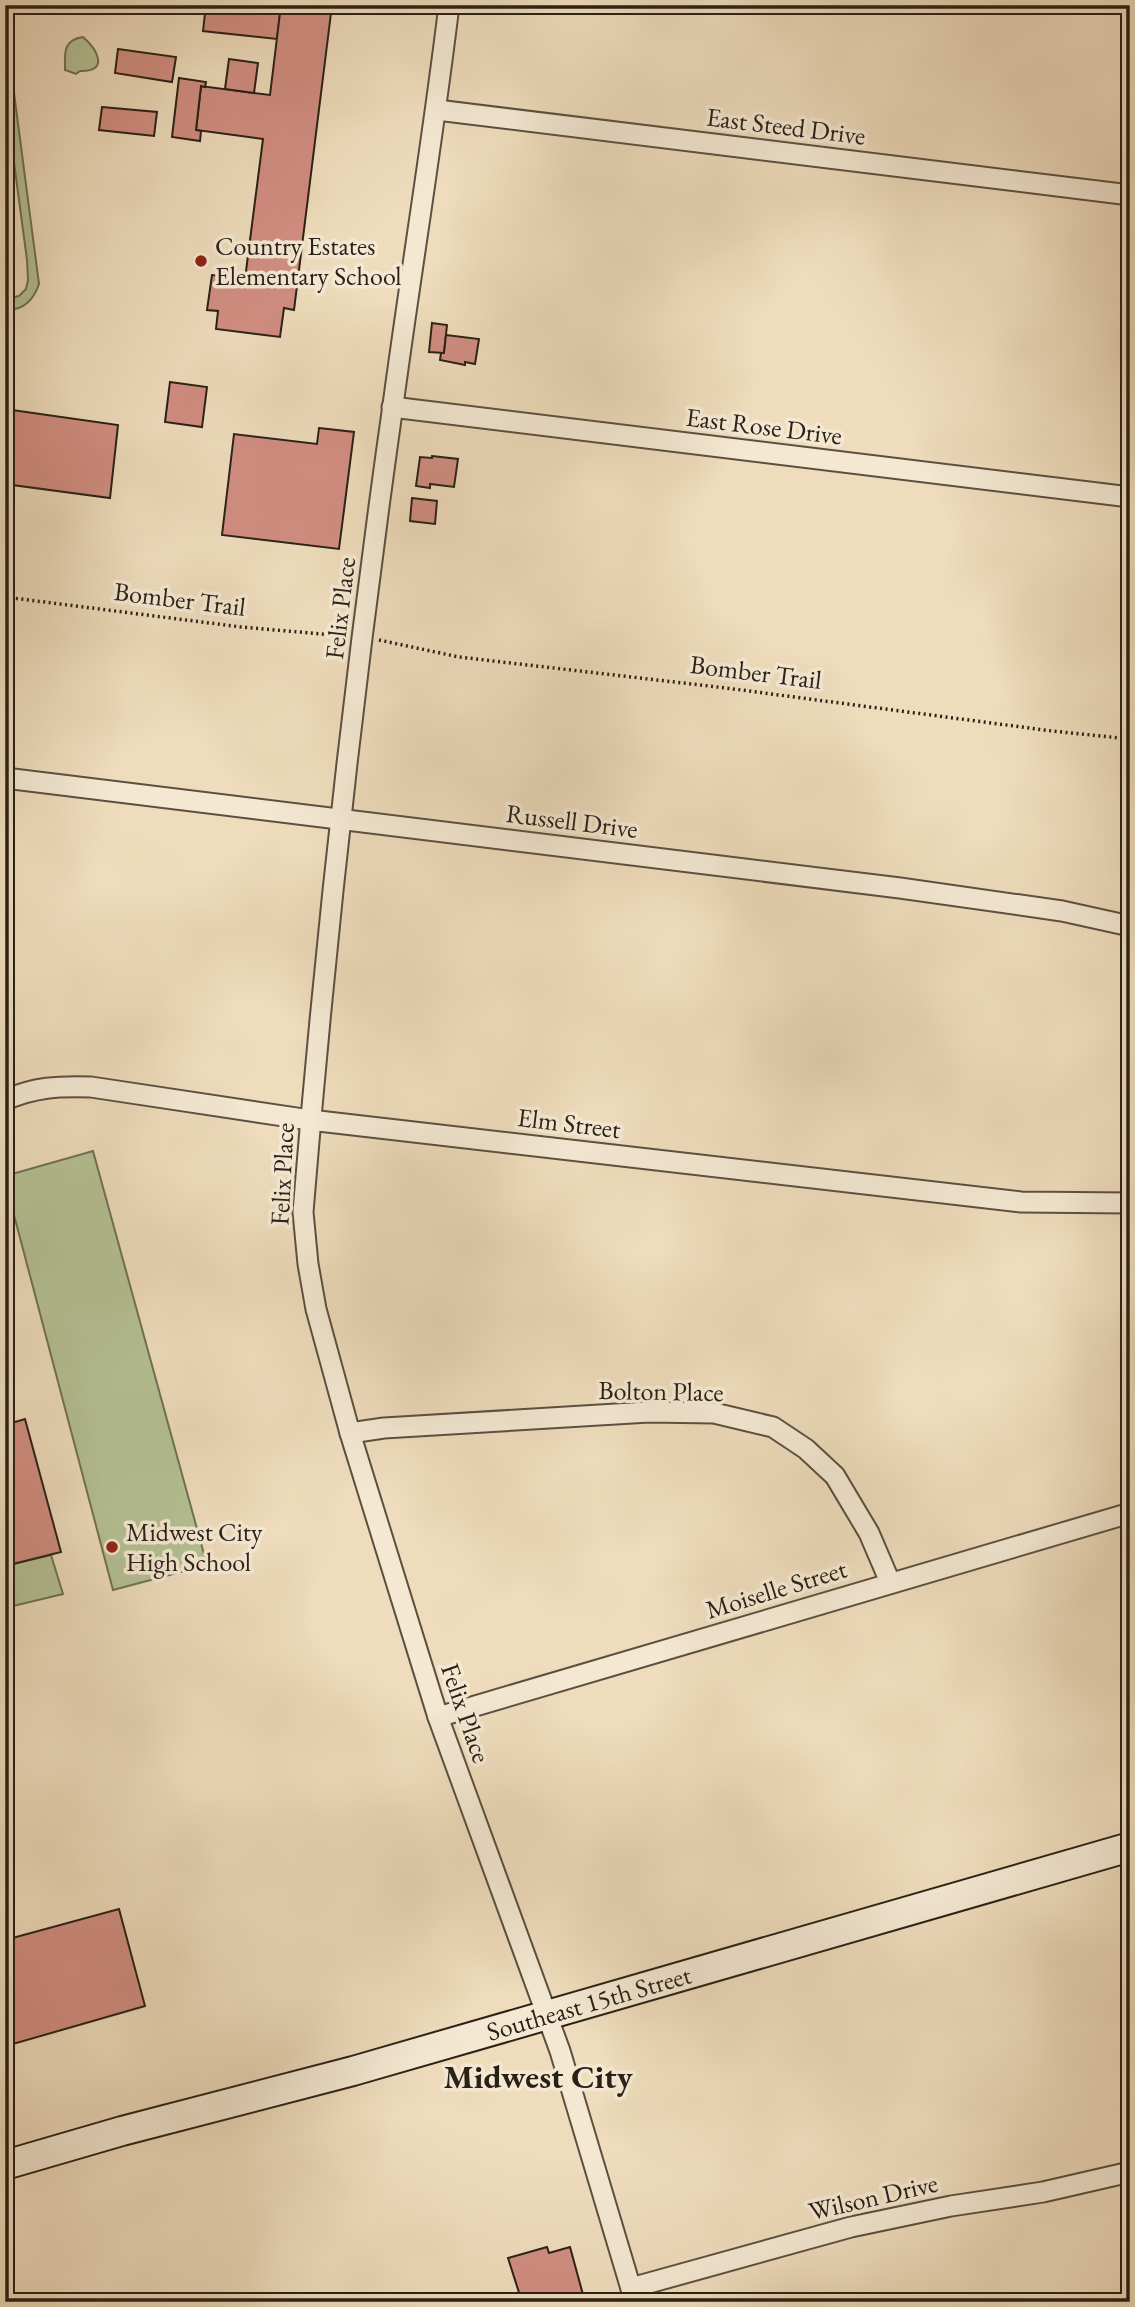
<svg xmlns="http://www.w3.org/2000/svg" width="1135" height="2307" font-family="'EB Garamond',serif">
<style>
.green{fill:#b4c194;stroke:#6f7155;stroke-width:2}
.building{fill:#d18e82;stroke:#2a2116;stroke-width:2}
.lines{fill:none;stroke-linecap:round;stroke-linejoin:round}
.street-casing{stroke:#5b5040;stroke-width:23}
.secondary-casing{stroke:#2a2116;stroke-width:32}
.path{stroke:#2a2116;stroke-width:3.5;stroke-dasharray:2 3.5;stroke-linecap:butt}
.street{stroke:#f4e8d3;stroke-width:19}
.secondary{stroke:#f4e8d3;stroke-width:28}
.poi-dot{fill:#8f2418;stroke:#f4e8d3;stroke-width:2.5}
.labels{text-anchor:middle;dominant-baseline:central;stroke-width:7;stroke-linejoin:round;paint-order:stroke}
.street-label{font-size:26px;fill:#2a2116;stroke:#f4e8d3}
.poi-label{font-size:26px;fill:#2a2116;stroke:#f4e8d3;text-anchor:start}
.district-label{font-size:33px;font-weight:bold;fill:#2a2116;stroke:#f4e8d3}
</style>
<rect width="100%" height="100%" fill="#eedcbc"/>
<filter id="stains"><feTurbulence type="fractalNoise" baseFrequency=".00286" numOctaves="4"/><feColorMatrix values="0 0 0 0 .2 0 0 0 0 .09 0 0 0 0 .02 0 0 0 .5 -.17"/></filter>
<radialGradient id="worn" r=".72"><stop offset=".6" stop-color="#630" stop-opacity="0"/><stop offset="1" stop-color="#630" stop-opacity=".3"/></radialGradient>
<!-- green -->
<g class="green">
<path d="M5,24L39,284C34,299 23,312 5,309V299L19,296L26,289L28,280L27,260L5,95Z"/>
<path d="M83,37C97,49 110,72 80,71L76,74L65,70C65,54 62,40 83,37Z"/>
<path d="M93,1151L207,1565L113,1590L5,1181V1176Z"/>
<path d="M51,1555L63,1594L5,1608V1566Z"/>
</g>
<!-- building -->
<g class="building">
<path d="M206,5H281L277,39L203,31Z"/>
<path d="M281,5H332L294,310L284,308L280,337L216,329L218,311L207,310L212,275L245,279L263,139L196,130L201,86L270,95Z"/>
<path d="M118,49L176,57L172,82L115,73Z"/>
<path d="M229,59L258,63L254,93L225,89Z"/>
<path d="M179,78L206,82L205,87L201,86L196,130L201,131L200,141L172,137Z"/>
<path d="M102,107L157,112L154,136L99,130Z"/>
<path d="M432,323L447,325L444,353L429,352Z"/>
<path d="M446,335L479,339L475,364L465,362V365L440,360L441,353H444Z"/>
<path d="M170,382L207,387L202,427L165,422Z"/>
<path d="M5,409L118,425L110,498L5,484Z"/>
<path d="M319,428L354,432L339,549L222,535L234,434L317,444Z"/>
<path d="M432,456L458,459L454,487L430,484V488L416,486L420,457L432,458Z"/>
<path d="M412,498L437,501L435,524L410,521Z"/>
<path d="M25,1419L61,1552L5,1566V1425Z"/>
<path d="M119,1909L145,2006L6,2046L5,1940Z"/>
<path d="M547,2247L549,2253L570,2247L585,2302H522L508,2258Z"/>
</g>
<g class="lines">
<!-- street casing -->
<g class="street-casing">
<g id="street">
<path d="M449,5C433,139 411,271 393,405C355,673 325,942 303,1212L308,1264L316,1309L350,1433L438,1717L560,2051L635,2302"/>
<path d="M437,110L1130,195"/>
<path d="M392,407L1130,497"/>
<path d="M5,778L900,888L1062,911L1130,926"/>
<path d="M5,1100C35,1087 58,1086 91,1087L310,1120L1021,1202L1130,1203"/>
<path d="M350,1433L384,1428L649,1412L714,1413L773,1427L806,1449L835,1476L869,1533L890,1582"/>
<path d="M438,1717L1130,1513"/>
<path d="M631,2288L851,2227L951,2206L1043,2192L1130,2172"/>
</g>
</g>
<!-- secondary casing -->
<g class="secondary-casing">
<g id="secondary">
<path id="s1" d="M5,2165L122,2131L353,2071L1130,1847"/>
</g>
</g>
<!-- path -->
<g class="path">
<path d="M5,597L241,627L345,636"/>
<path d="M379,640L459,657L726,688L1052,731L1130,739"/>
</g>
<!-- street -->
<use href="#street" class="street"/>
<!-- secondary -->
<use href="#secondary" class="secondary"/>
</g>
<!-- markers -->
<g class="poi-dot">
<circle cx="201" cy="261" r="7"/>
<circle cx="112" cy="1547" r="7"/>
</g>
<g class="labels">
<!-- street labels -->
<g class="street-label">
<text transform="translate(786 126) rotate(7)">East Steed Drive</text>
<text transform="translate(764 426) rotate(7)">East Rose Drive</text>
<text transform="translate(180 599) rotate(7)">Bomber Trail</text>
<text transform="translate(340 608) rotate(-83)">Felix Place</text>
<text transform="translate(756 672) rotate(7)">Bomber Trail</text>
<text transform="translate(572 821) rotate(7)">Russell Drive</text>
<text transform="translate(569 1123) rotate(7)">Elm Street</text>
<text transform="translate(282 1174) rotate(-87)">Felix Place</text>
<text transform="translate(661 1391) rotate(1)">Bolton Place</text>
<text transform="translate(776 1589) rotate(-17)">Moiselle Street</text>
<text transform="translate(466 1713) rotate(71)">Felix Place</text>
<text stroke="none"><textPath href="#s1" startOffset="606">Southeast 15th Street</textPath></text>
<text transform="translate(873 2197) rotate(-13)">Wilson Drive</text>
</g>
<!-- poi labels -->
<g class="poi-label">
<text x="215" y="246">Country Estates<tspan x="215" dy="30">Elementary School</tspan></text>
<text x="126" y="1532">Midwest City<tspan x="126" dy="30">High School</tspan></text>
</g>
<!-- district labels -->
<g class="district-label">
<text x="538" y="2076">Midwest City</text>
</g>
</g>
<!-- margin -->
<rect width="1135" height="2307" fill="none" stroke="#eedcbc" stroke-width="28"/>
<rect x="7" y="7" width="1121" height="2293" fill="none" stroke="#2a2116" stroke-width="3.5"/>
<rect x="14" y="14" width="1107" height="2279" fill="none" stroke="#2a2116" stroke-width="2"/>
<rect width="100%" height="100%" filter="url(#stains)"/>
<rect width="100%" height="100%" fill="url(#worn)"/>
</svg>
